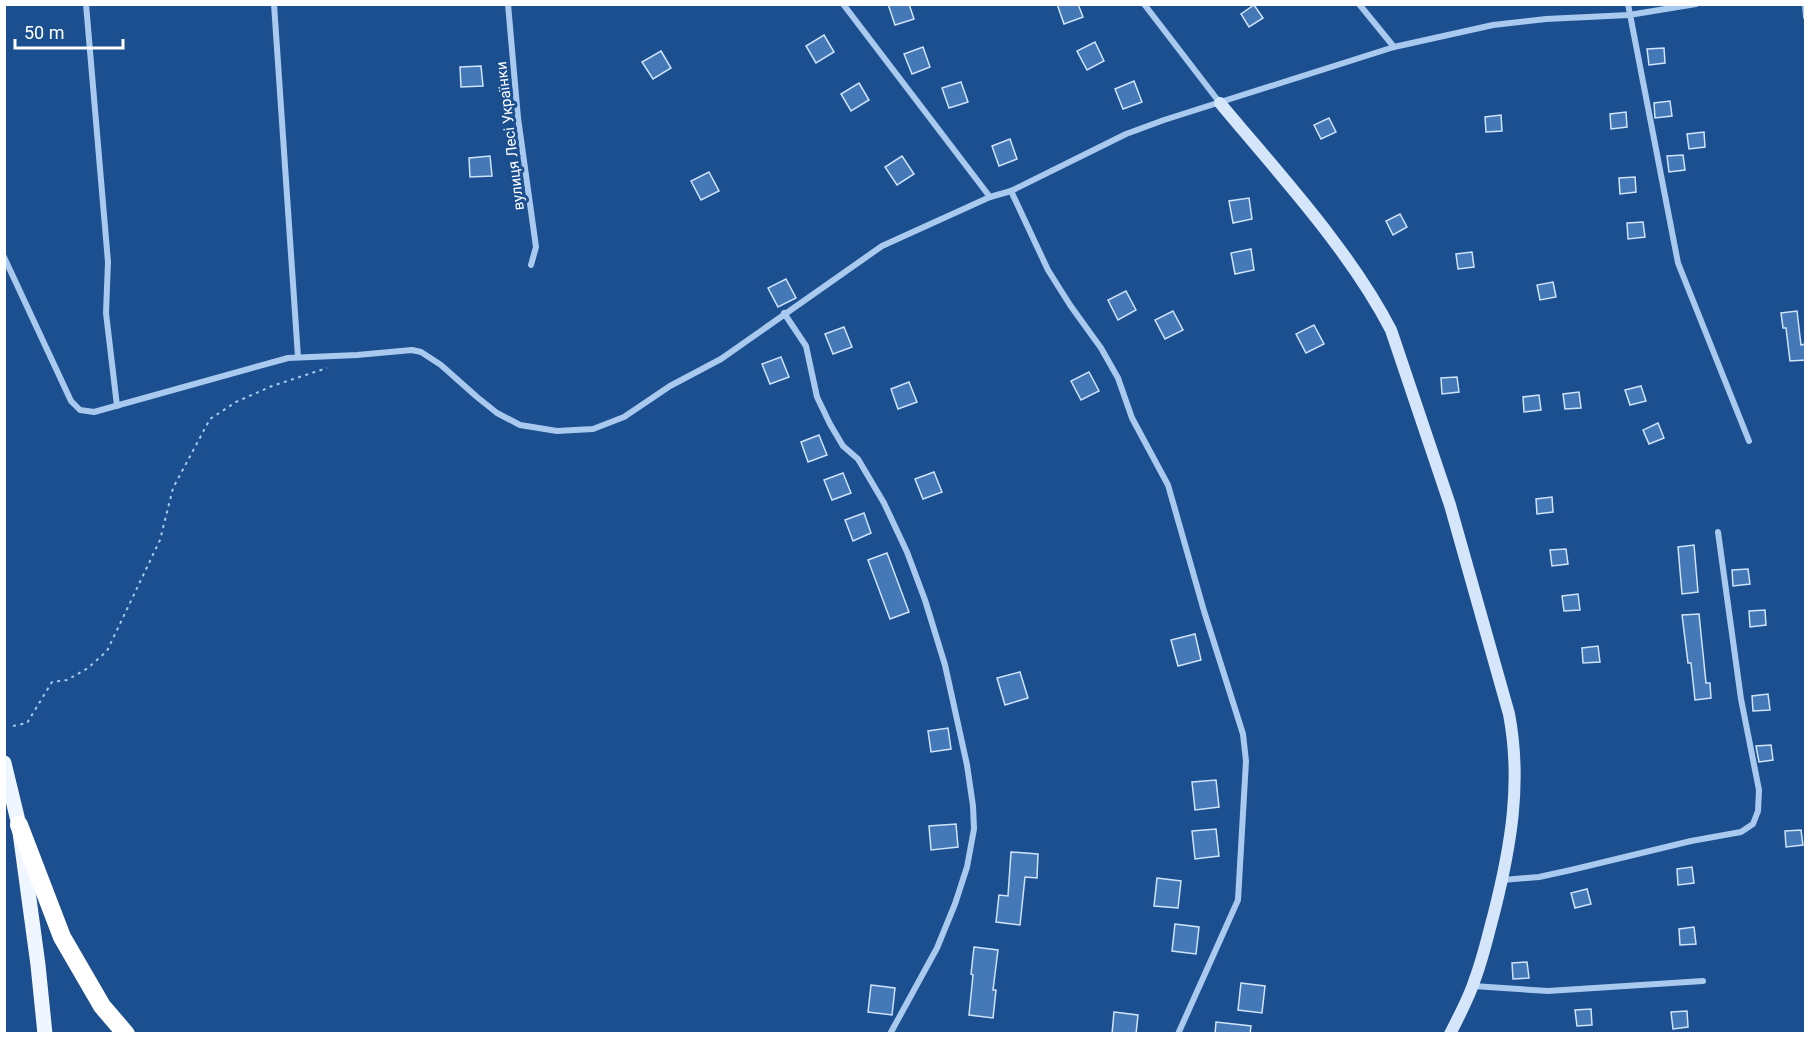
<svg xmlns="http://www.w3.org/2000/svg" width="1810" height="1038" font-family="Roboto,sans-serif">
<style>
.building{fill:#4478b7;stroke:#cfe3fa;stroke-width:1.5}
.lines{fill:none;stroke-linecap:round;stroke-linejoin:round}
.path{stroke:#a9c9ee;stroke-width:2;stroke-dasharray:3 4.5;stroke-linecap:butt}
.street{stroke:#a9c9ee;stroke-width:6}
.secondary{stroke:#d6e6fa;stroke-width:12}
.primary{stroke:#f0f6ff;stroke-width:15}
.highway{stroke:#fff;stroke-width:18}
.labels{text-anchor:middle;dominant-baseline:central;stroke-width:6;stroke-linejoin:round;paint-order:stroke}
.street-label{font-size:15px;fill:#fff;stroke:#1b4f8f}
</style>
<rect width="100%" height="100%" fill="#1b4f8f"/>
<!-- building -->
<g class="building">
<path d="M888,4H909L914,19L895,25Z"/>
<path d="M1057,4H1078L1083,17L1064,24Z"/>
<path d="M1254,5L1263,18L1249,27L1241,14Z"/>
<path d="M824,35L834,52L816,63L806,46Z"/>
<path d="M1095,42L1104,61L1087,70L1077,51Z"/>
<path d="M923,47L930,67L912,74L904,54Z"/>
<path d="M1664,48L1665,63L1649,65L1647,49Z"/>
<path d="M661,51L671,68L653,79L642,62Z"/>
<path d="M481,66L483,86L461,87L460,67Z"/>
<path d="M1134,81L1142,102L1123,109L1115,89Z"/>
<path d="M961,82L968,102L949,108L942,88Z"/>
<path d="M859,83L869,100L851,111L841,94Z"/>
<path d="M1670,101L1672,116L1655,118L1654,103Z"/>
<path d="M1626,112L1627,127L1611,129L1610,114Z"/>
<path d="M1501,115L1502,131L1486,132L1485,117Z"/>
<path d="M1329,118L1336,132L1321,139L1314,125Z"/>
<path d="M1704,132L1705,147L1689,149L1687,134Z"/>
<path d="M1010,139L1017,159L999,166L992,146Z"/>
<path d="M1683,155L1685,170L1669,172L1667,156Z"/>
<path d="M490,156L492,176L470,177L469,158Z"/>
<path d="M902,156L914,174L897,185L885,167Z"/>
<path d="M709,172L719,191L701,200L691,181Z"/>
<path d="M1635,177L1636,192L1620,194L1619,178Z"/>
<path d="M1249,198L1252,219L1233,223L1229,201Z"/>
<path d="M1400,214L1407,227L1393,235L1386,221Z"/>
<path d="M1643,222L1645,237L1628,239L1627,223Z"/>
<path d="M1251,249L1254,270L1235,274L1231,253Z"/>
<path d="M1472,252L1474,267L1458,269L1456,254Z"/>
<path d="M786,279L796,298L778,307L768,288Z"/>
<path d="M1553,282L1556,297L1540,300L1537,285Z"/>
<path d="M1126,291L1136,310L1118,320L1108,300Z"/>
<path d="M1173,311L1183,330L1165,339L1155,320Z"/>
<path d="M1797,311L1801,345L1805,344L1806,360L1790,361L1786,328H1783L1781,313Z"/>
<path d="M1314,325L1324,344L1306,353L1296,334Z"/>
<path d="M844,327L852,347L833,354L825,334Z"/>
<path d="M781,357L789,377L770,384L762,364Z"/>
<path d="M1089,372L1099,391L1081,400L1071,381Z"/>
<path d="M1457,377L1459,392L1442,394L1441,378Z"/>
<path d="M909,382L917,402L898,409L891,389Z"/>
<path d="M1641,386L1646,401L1630,405L1625,390Z"/>
<path d="M1579,392L1581,408L1565,409L1563,394Z"/>
<path d="M1539,395L1541,410L1524,412L1523,397Z"/>
<path d="M1658,423L1664,438L1649,444L1643,430Z"/>
<path d="M819,435L827,455L808,462L801,442Z"/>
<path d="M934,472L942,492L923,499L915,479Z"/>
<path d="M843,473L851,493L832,500L824,480Z"/>
<path d="M1552,497L1553,512L1537,514L1536,499Z"/>
<path d="M864,513L871,533L853,541L845,520Z"/>
<path d="M1694,545L1698,592L1682,594L1678,547Z"/>
<path d="M1566,549L1568,564L1552,566L1550,550Z"/>
<path d="M887,553L909,612L890,619L868,560Z"/>
<path d="M1748,569L1750,584L1733,586L1732,570Z"/>
<path d="M1578,594L1580,610L1564,611L1562,596Z"/>
<path d="M1765,610L1766,625L1750,627L1749,611Z"/>
<path d="M1699,614L1706,683H1710L1711,698L1695,700L1691,663H1688L1682,615Z"/>
<path d="M1195,634L1201,660L1178,666L1171,640Z"/>
<path d="M1598,646L1600,662L1583,663L1582,648Z"/>
<path d="M1020,672L1028,698L1005,705L997,678Z"/>
<path d="M1768,694L1770,710L1753,711L1752,696Z"/>
<path d="M948,728L951,749L931,752L928,731Z"/>
<path d="M1771,745L1773,760L1759,762L1756,746Z"/>
<path d="M1216,780L1219,807L1195,810L1192,782Z"/>
<path d="M956,824L958,847L931,850L929,826Z"/>
<path d="M1216,829L1219,856L1195,859L1192,831Z"/>
<path d="M1801,830L1803,845L1786,847L1785,831Z"/>
<path d="M1011,852L1038,854L1037,878L1025,877L1020,925L996,922L999,895L1008,896Z"/>
<path d="M1692,867L1694,883L1678,885L1677,869Z"/>
<path d="M1157,878L1181,881L1178,908L1154,906Z"/>
<path d="M1587,889L1591,904L1575,908L1571,893Z"/>
<path d="M1175,924L1199,927L1196,954L1172,951Z"/>
<path d="M1694,927L1696,944L1680,945L1679,929Z"/>
<path d="M974,947L998,950L993,990H996L993,1018L969,1015L973,975L971,974Z"/>
<path d="M1527,962L1529,978L1513,979L1512,963Z"/>
<path d="M1241,983L1265,986L1262,1013L1238,1010Z"/>
<path d="M871,985L895,988L892,1015L868,1012Z"/>
<path d="M1591,1009L1592,1025L1577,1026L1575,1010Z"/>
<path d="M1687,1011L1688,1027L1673,1029L1671,1012Z"/>
<path d="M1114,1012L1138,1015L1136,1034H1112Z"/>
<path d="M1216,1022L1251,1026L1250,1034H1215Z"/>
</g>
<g class="lines">
<!-- path -->
<path class="path" d="M13,726L27,723L52,682L67,680L88,668L107,651L160,540L173,488L210,419L236,402L272,386L327,368"/>
<!-- street -->
<g class="street">
<path d="M86,4L108,262L106,313L117,406"/>
<path d="M274,4L298,357"/>
<path d="M508,4L518,118L536,247L531,265"/>
<path d="M843,4L990,197"/>
<path d="M1144,4L1220,103"/>
<path d="M1359,4L1394,47"/>
<path d="M1628,4L1678,263L1749,441"/>
<path d="M1805,4L1806,17"/>
<path d="M4,257L71,401L80,410L94,412L288,358L357,355L412,350L421,352L441,365L477,397L497,413L520,425L557,431L593,429L624,417L670,386L721,359L882,246L990,197L1011,191"/>
<path d="M784,313L806,346L817,397L830,424L843,446L858,459L884,503L907,552L925,600L945,665L967,765L973,806L974,829L967,867L955,904L937,948L890,1034"/>
<path d="M1502,880L1539,877L1571,870L1691,841L1741,832L1753,824L1758,811L1759,790L1741,699L1718,532"/>
<path d="M1473,986L1548,991L1703,981"/>
<path d="M1178,1034L1238,900L1246,761L1243,734L1204,611L1168,485L1132,418L1118,378L1101,348L1070,305L1048,270L1011,191L1126,134L1164,120L1394,47L1493,25L1546,19L1629,15L1696,4"/>
</g>
<!-- secondary -->
<path class="secondary" d="M1220,103C1279,174 1349,249 1391,330L1450,505L1509,714C1522,782 1511,846 1494,913C1488,935 1483,958 1475,979C1469,998 1459,1016 1450,1034"/>
<!-- primary -->
<path class="primary" d="M4,763L19,825L38,965L45,1034"/>
<!-- highway -->
<path class="highway" d="M19,825L62,937L102,1006L126,1034"/>
</g>
<g class="labels">
<!-- street labels -->
<g class="street-label">
<text transform="translate(510 136) rotate(-97)">вулиця Лесі Українки</text>
</g>
</g>
<!-- border -->
<rect width="1810" height="1038" fill="none" stroke="#ffffff" stroke-width="12"/>
<!-- scale -->
<path d="M15 39v9h108v-9" fill="none" stroke="#ffffff" stroke-width="3"/>
<text x="24" y="39" font-size="18" fill="#ffffff" stroke="#1b4f8f" stroke-width="4.5" paint-order="stroke">50 m</text>
</svg>
